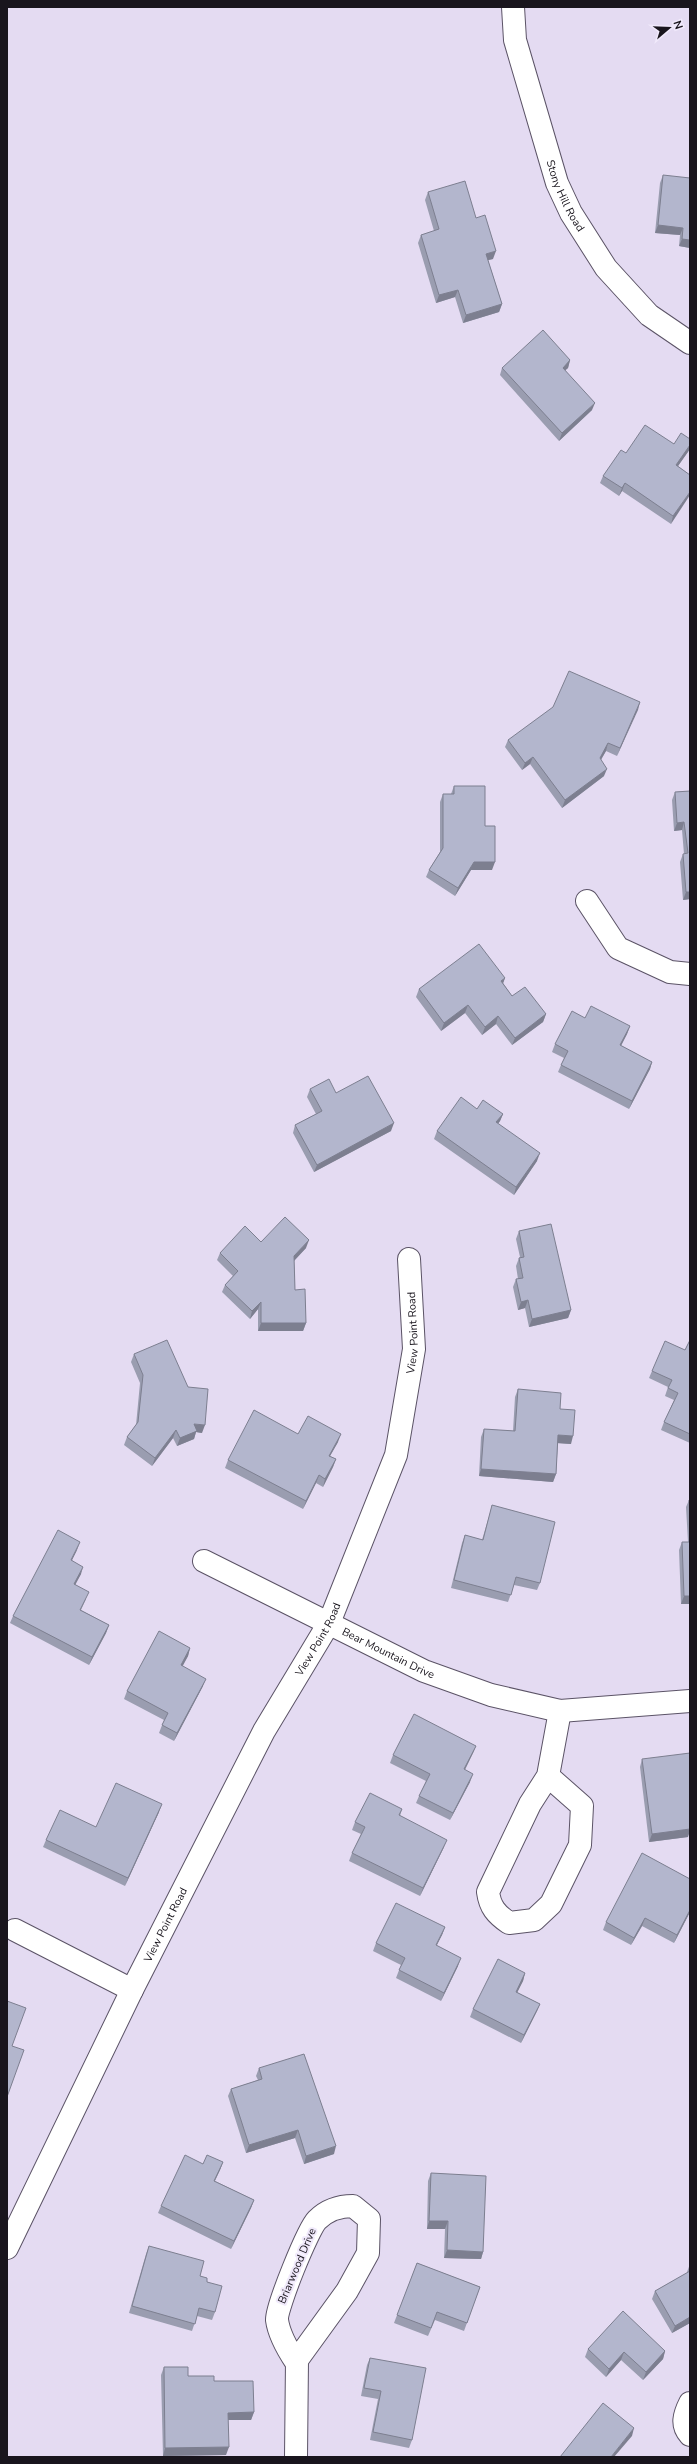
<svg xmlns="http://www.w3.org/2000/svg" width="697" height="2464" font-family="'Nunito Sans',sans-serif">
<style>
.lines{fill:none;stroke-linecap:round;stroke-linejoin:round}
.street-casing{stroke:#5b5366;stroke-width:24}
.street{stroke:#fff;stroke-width:22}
.wall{fill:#9a9db0}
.shaded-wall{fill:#7d7f90}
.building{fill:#b3b6cd;stroke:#7d7f90}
.labels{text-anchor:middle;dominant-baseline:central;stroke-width:4;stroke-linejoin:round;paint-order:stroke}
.street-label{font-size:11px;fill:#19151d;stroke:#f0e9fb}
</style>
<rect width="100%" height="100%" fill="#e4dbf2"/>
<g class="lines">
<!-- street casing -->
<g class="street-casing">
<g id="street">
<path id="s1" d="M513,7L515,40L557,183L571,213L606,268L649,315L690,343"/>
<path d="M587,901L618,948L670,972L690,974"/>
<path id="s2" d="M204,1561L424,1671L491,1695L560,1711L690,1701"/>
<path d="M548,1776L582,1806L580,1845L551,1904L534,1920L509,1923C496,1914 490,1907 488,1892L530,1804L548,1776L560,1711"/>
<path d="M15,1930L132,1990"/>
<path id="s3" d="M7,2248L132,1990L264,1731L329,1623L396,1455L414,1349L409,1259"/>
<path d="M690,2403C684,2415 681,2425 690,2435"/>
<path d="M296,2457L297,2360L347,2291L368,2253L369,2219L353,2206C340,2206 327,2210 317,2220C308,2229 276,2308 277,2320C279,2335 288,2350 296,2362L297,2360"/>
</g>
</g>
<!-- street -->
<use href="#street" class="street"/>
</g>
<!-- wall -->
<g class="wall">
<path d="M663,175L690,248L679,246L680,235L655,233L660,183Z"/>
<path d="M428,192L476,218L493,259L488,260L502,304L499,312L463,323L455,297L436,303L418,243L421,235L434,231L425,200Z"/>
<path d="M570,360L568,368L565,370L592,410L559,441L500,375L502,368Z"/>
<path d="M690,439V449L678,466L690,475L671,524L622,491L619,496L600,483L603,476L674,444Z"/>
<path d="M640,702L617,756L606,751L601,760L604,776L562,808L530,764L522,770L505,747L508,740Z"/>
<path d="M454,786L485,826L492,870H471L455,896L426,877L429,870L440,852V802L443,794H451Z"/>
<path d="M690,791V899L683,900L680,862L683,854H684L682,830L674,831L672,800L675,792Z"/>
<path d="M505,978L503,983L512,996L546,1014L543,1022L512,1045L496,1024L482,1035L465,1013L441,1031L416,997L419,989Z"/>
<path d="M585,1018L630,1026L627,1034L621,1046L652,1062L650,1069L629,1109L558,1072L564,1058L552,1052L555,1044Z"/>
<path d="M310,1089L391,1131L314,1172L293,1133L295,1125L316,1114L307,1097Z"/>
<path d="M477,1109L503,1114L500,1121L498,1124L537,1161L514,1195L434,1139L437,1131Z"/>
<path d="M519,1231L571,1310L568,1318L529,1327L525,1308L518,1310L513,1287L516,1279H518L516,1266L519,1258L520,1257L516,1239Z"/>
<path d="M261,1242L306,1248L294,1261L295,1290L306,1323L303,1331H258V1309L250,1319L222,1292L225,1285L233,1276L217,1260L220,1253Z"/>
<path d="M690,1340V1443L661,1430L664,1422L674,1400L665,1396L668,1387L649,1378L652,1371L685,1350Z"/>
<path d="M134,1354L202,1433L196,1432L194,1439L177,1446L173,1438L152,1466L124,1445L127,1437L136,1425L140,1383L131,1362Z"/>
<path d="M518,1389L571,1444L558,1443L556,1474L553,1482L479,1476L481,1437L484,1429L513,1431L515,1397Z"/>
<path d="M298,1434L338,1442L330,1456L336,1459L333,1467L323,1487L316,1483L303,1509L225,1468L228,1460Z"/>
<path d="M690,1499V1604H681L679,1550L682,1542H688L686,1507L689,1500Z"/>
<path d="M492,1505L540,1583L537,1590L514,1585L508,1602L451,1588L462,1543L465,1535L482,1540L490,1513Z"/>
<path d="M77,1550L72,1560L81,1574L75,1584L86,1599L81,1610L109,1625L106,1633L89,1665L10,1623L13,1616Z"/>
<path d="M190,1648L188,1656L182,1666L203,1686L174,1741L159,1733L164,1720L124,1699L127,1691Z"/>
<path d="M476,1746L473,1753L465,1770L470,1782L450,1820L416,1803L419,1796L426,1781L390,1763L393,1755Z"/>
<path d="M642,1759L688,1837L649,1842L640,1767Z"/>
<path d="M402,1809L400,1816L444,1847L420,1896L349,1861L352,1853L361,1834L352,1830L355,1822Z"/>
<path d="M159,1812L125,1886L43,1847L46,1840Z"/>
<path d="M690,1879V1912L674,1943L642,1926L631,1945L603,1930L606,1922Z"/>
<path d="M445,1927L442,1935L436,1945L458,1966L441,2001L396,1978L401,1965L373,1951L376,1943Z"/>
<path d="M525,1973L523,1981L517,1992L540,2004L537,2011L521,2043L470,2017L473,2009Z"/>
<path d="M259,2068L334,2154L304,2164L295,2138L246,2153L228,2096L231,2089L258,2080L256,2076Z"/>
<path d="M223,2162L220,2170L215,2181L254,2200L251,2208L231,2249L158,2213L161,2206L203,2164Z"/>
<path d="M431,2173L483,2252L481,2259L444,2258L445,2229H427L428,2181Z"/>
<path d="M149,2246L200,2276L207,2282L215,2312L212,2320L197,2316L192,2331L129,2313L146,2254Z"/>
<path d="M417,2263L480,2287L464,2331L435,2320L428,2336L394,2323Z"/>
<path d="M690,2264V2323L672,2333L652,2299L655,2291L687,2273V2272Z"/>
<path d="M588,2349L665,2351L663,2359L643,2380L621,2360L606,2377L585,2357Z"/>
<path d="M370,2358L412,2440L409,2448L370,2440L378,2399L361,2396L367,2365Z"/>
<path d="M164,2367L188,2376L214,2381L254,2412L251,2420H228L226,2455L163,2456L161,2375Z"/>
</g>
<!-- shaded-wall -->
<g class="shaded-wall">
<path d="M658,225L683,228L680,235L655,233Z"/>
<path d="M682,239L690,240V248L679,246Z"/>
<path d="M496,251L493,259L484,261L486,254Z"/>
<path d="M458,290L455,297L436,303L439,295Z"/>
<path d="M502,304L499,312L463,323L466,315Z"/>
<path d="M570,360L568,368L560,375L563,368Z"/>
<path d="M595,403L592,410L559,441L562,433Z"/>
<path d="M690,445V449L673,473L676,465Z"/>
<path d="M625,483L622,491L619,496L622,488Z"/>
<path d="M690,492V495L671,524L673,516Z"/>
<path d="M640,702L638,710L617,756L620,748Z"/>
<path d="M608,743L606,751L597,766L600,758Z"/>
<path d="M533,757L530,764L522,770L525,763Z"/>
<path d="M607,769L604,776L562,808L565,800Z"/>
<path d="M684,822L682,830L674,831L677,823Z"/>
<path d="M474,862H495L492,870H471L455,896L458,888Z"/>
<path d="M686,892H690V899L683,900Z"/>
<path d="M505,978L502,986L501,981Z"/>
<path d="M468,1005L465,1013L441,1031L444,1023Z"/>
<path d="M546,1014L543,1022L512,1045L515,1038Z"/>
<path d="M498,1016L496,1024L482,1035L485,1027Z"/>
<path d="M630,1026L627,1034L617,1053L620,1045Z"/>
<path d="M652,1062L650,1069L629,1109L632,1101Z"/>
<path d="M503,1114L500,1121L493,1130L496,1122Z"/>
<path d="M394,1123L391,1131L314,1172L317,1165Z"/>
<path d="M540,1153L537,1161L514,1195L516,1187Z"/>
<path d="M309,1240L306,1248L291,1264L294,1256Z"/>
<path d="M528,1300L525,1308L518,1310L521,1302Z"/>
<path d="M261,1302L258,1309L250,1319L252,1311Z"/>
<path d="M571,1310L568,1318L529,1327L532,1319Z"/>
<path d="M261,1323H306L303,1331H258Z"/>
<path d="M194,1424L205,1425L202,1433L196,1432L194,1439L177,1446L180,1438Z"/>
<path d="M176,1430L173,1438L152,1466L155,1458Z"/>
<path d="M341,1434L338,1442L326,1463L329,1456Z"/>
<path d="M558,1435L573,1436L571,1444L556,1443Z"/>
<path d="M336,1459L333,1467L323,1487L325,1479Z"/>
<path d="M481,1469L556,1474L553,1482L479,1476Z"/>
<path d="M319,1475L316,1483L303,1509L306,1501Z"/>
<path d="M80,1542L77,1550L68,1568L71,1560Z"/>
<path d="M83,1567L81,1574L72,1591L74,1584Z"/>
<path d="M684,1596H690V1604H681Z"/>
<path d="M109,1625L106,1633L89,1665L92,1657Z"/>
<path d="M190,1648L188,1656L179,1673L181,1665Z"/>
<path d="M206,1679L203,1686L174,1741L177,1733Z"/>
<path d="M476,1746L473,1753L461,1777L464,1769Z"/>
<path d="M473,1774L470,1782L450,1820L453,1813Z"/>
<path d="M162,1804L159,1812L125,1886L128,1878Z"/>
<path d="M690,1829V1831L688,1837L649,1842L652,1834Z"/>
<path d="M447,1840L444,1847L420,1896L423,1888Z"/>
<path d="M690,1910V1912L674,1943L677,1935Z"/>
<path d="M645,1918L642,1926L631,1945L634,1938Z"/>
<path d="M445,1927L442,1935L433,1953L436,1945Z"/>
<path d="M461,1958L458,1966L441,2001L444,1993Z"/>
<path d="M525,1973L523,1981L514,1999L516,1992Z"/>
<path d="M540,2004L537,2011L521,2043L524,2035Z"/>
<path d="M298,2130L295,2138L246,2153L249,2145Z"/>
<path d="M336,2146L334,2154L304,2164L306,2156Z"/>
<path d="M223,2162L220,2170L211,2188L214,2181Z"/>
<path d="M254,2200L251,2208L231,2249L234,2241Z"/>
<path d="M429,2221H448L445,2229H427Z"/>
<path d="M447,2250L483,2252L481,2259L444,2258Z"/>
<path d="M690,2317V2323L672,2333L675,2326Z"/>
<path d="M665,2351L663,2359L643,2380L646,2372Z"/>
<path d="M624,2352L621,2360L606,2377L609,2369Z"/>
<path d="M254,2412L251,2420H225L228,2413Z"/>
<path d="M634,2428L632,2436L614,2457H611Z"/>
<path d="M229,2447L226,2455L163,2456L165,2448Z"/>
</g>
<!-- building -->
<g class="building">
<path d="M663,175L690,178V240L682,239L683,228L658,225Z"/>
<path d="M465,181L476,218L485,215L496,251L486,254L502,304L466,315L458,290L439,295L421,235L439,229L428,192Z"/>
<path d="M543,330L570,360L563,368L595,403L562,433L502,368Z"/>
<path d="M645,425L674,444L681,433L690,439V445L676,465L690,475V492L673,516L625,483L622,488L603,476L621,450L626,453Z"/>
<path d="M569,671L640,702L620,748L608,743L600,758L607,769L565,800L533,757L525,763L508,740L553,707Z"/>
<path d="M454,786H485V826H495V862H474L458,888L429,870L443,848V794H454Z"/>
<path d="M690,791V892H686L683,854L688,853L684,822L677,823L675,792Z"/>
<path d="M479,944L505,978L501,981L512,996L525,987L546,1014L515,1038L498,1016L485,1027L468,1005L444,1023L419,989Z"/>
<path d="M591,1006L630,1026L620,1045L652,1062L632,1101L561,1065L568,1051L555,1044L572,1011L585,1018Z"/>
<path d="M368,1076L394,1123L317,1165L295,1125L322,1111L310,1089L329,1079L336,1093Z"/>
<path d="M461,1097L477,1109L483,1100L503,1114L496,1122L540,1153L516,1187L437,1131Z"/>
<path d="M285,1217L309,1240L294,1256L295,1290L305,1289L306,1323H261V1302L252,1311L225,1285L238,1271L220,1253L245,1226L261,1242Z"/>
<path d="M551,1224L571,1310L532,1319L528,1300L521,1302L516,1279L523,1278L519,1258L524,1257L519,1231Z"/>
<path d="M167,1340L188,1387L208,1389L205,1425L194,1424L197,1431L180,1438L176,1430L155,1458L127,1437L138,1422L143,1375L134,1354Z"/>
<path d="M690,1340V1434L664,1422L678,1393L668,1388L672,1380L652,1371L665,1341L685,1350Z"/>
<path d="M518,1389L561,1393L560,1409L575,1410L573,1436L558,1435L556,1474L481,1469L484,1429L515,1431Z"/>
<path d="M254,1410L298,1434L308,1416L341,1434L329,1456L336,1459L325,1479L319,1475L306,1501L228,1460Z"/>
<path d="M690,1499V1517L689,1500Z"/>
<path d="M492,1505L555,1522L540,1583L516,1577L511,1595L454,1580L465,1535L483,1540Z"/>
<path d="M58,1530L80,1542L71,1560L83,1567L74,1584L89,1592L80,1610L109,1625L92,1657L13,1616Z"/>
<path d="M682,1542H690V1596H684Z"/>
<path d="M159,1631L190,1648L181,1665L206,1679L177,1733L162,1725L168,1713L127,1691Z"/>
<path d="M414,1714L476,1746L464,1769L473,1774L453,1813L419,1796L430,1774L393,1755Z"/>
<path d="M690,1753V1829L652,1834L642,1759Z"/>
<path d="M116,1783L162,1804L128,1878L46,1840L60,1810L96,1827Z"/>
<path d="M370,1793L402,1809L399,1815L447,1840L423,1888L352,1853L365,1827L355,1822Z"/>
<path d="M642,1853L690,1879V1910L677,1935L645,1918L634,1938L606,1922Z"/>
<path d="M396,1903L445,1927L436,1945L461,1958L444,1993L399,1970L405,1958L376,1943Z"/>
<path d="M498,1959L525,1973L516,1992L540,2004L524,2035L473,2009Z"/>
<path d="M7,2001L26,2008L12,2046L24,2050L7,2097Z"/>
<path d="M304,2054L336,2146L306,2156L298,2130L249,2145L231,2089L262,2079L259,2068Z"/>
<path d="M185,2155L203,2164L207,2155L223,2162L214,2181L254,2200L234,2241L161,2206Z"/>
<path d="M431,2173L486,2176L483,2252L447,2250L448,2221H429Z"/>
<path d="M149,2246L204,2261L200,2276L207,2278V2282L222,2286L215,2312L199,2308L195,2324L132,2306Z"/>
<path d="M417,2263L480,2287L467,2323L437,2312L431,2328L397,2315Z"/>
<path d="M690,2271V2317L675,2326L655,2291Z"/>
<path d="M623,2311L665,2351L646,2372L624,2352L609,2369L588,2349Z"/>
<path d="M370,2358L426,2368L412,2440L373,2432L381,2391L364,2388Z"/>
<path d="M164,2367H188V2376H214V2381H253L254,2412L228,2413L229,2447L165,2448Z"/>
<path d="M603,2403L634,2428L611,2457H560Z"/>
</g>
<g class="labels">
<!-- street labels -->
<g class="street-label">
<text stroke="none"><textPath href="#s1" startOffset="197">Stony Hill Road</textPath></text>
<text stroke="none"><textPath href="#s3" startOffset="1008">View Point Road</textPath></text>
<text stroke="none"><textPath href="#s3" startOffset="684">View Point Road</textPath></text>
<text stroke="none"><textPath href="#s2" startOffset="206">Bear Mountain Drive</textPath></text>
<text stroke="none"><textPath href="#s3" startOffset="360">View Point Road</textPath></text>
<text transform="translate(297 2266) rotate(-67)">Briarwood Drive</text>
</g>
</g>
<!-- border -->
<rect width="697" height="2464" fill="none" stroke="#19151d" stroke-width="16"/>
<!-- north arrow -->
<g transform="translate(669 28) rotate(71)" stroke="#f0e9fb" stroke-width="3" paint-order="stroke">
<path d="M0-3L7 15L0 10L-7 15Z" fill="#19151d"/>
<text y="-6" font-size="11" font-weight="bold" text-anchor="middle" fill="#19151d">N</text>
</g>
</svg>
